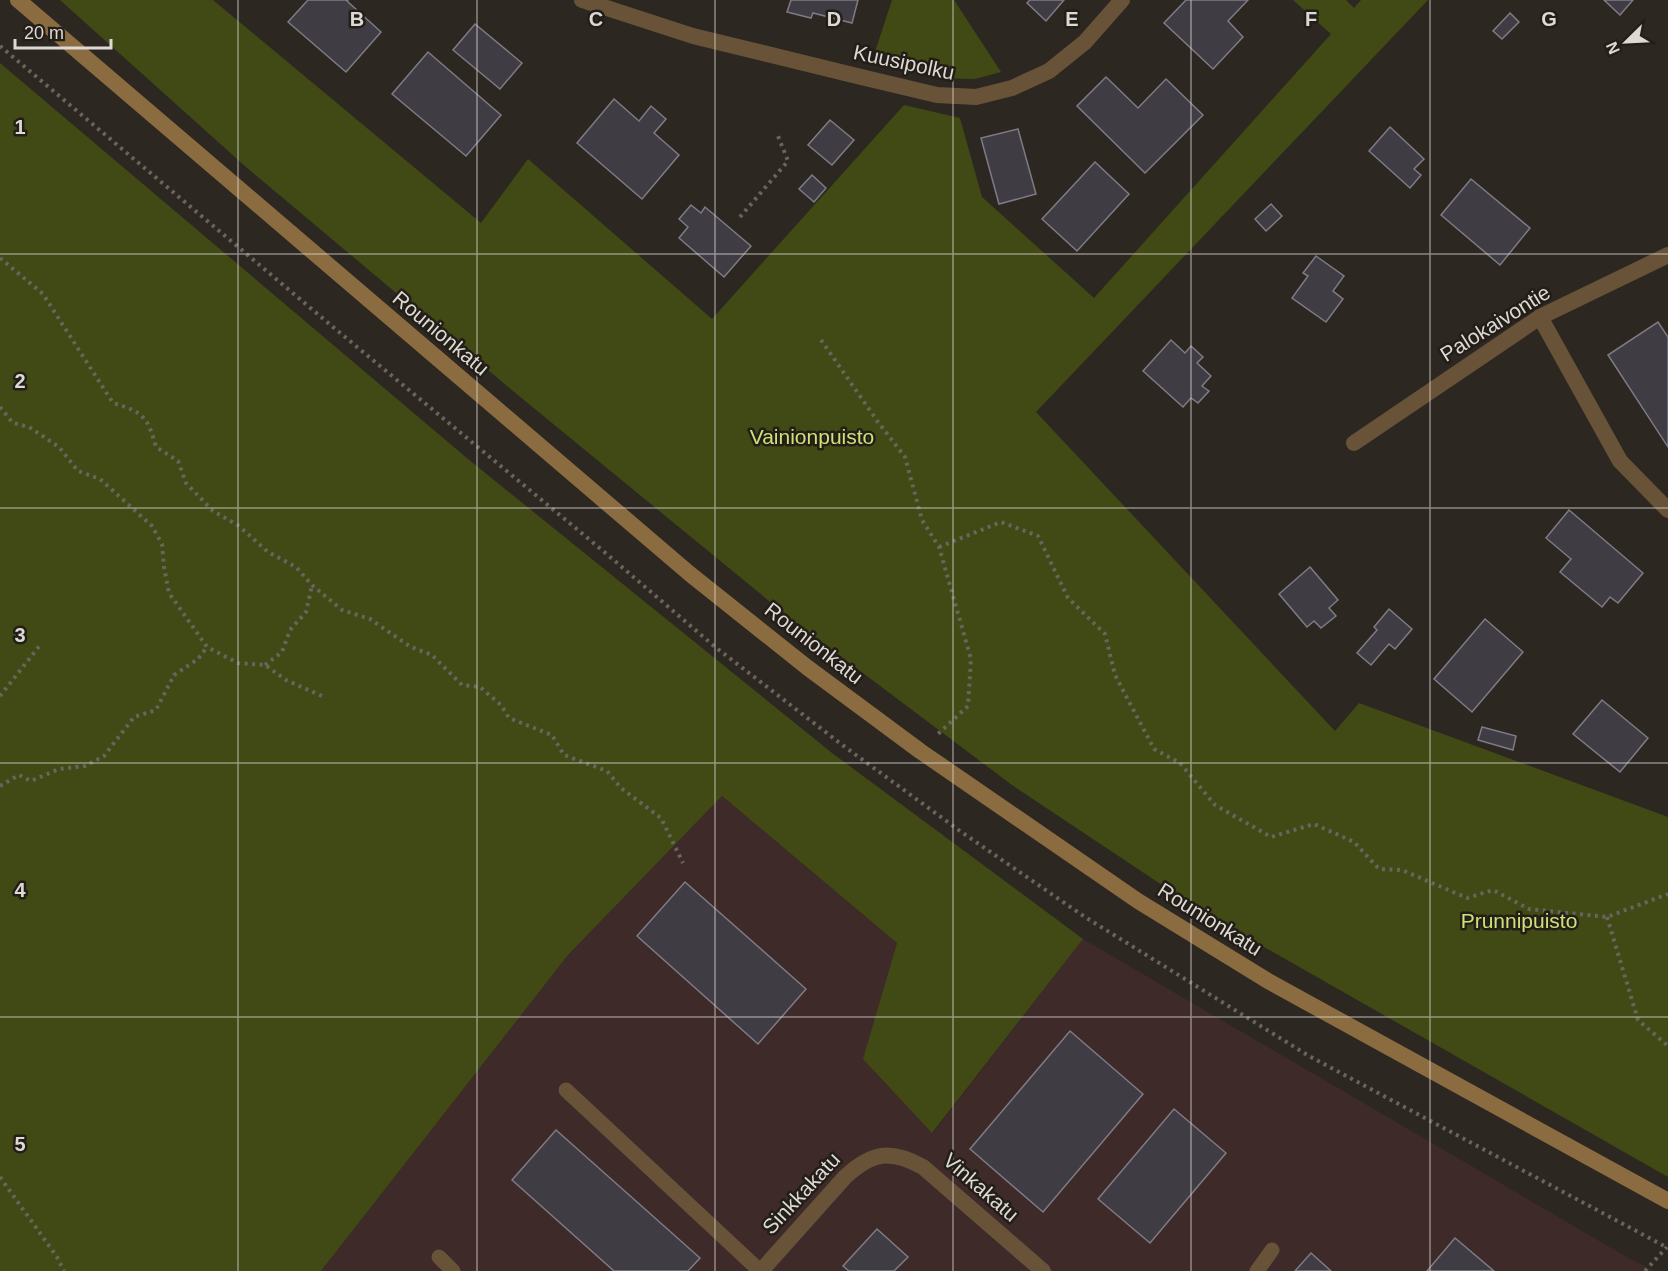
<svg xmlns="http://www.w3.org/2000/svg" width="1668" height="1271" font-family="Helvetica,sans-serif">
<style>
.industrial{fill:#3e2a29}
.green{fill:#414a14}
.building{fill:#3f3c44;stroke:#7f7b84;stroke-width:1.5}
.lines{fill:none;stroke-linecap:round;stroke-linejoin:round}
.path{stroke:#69645e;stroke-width:4;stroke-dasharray:3 4.5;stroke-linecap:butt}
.service{stroke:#685339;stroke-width:15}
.minor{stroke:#685339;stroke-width:16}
.secondary{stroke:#8b6b40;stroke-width:16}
.grid{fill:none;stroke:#ddd9d5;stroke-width:1.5;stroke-opacity:0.55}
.labels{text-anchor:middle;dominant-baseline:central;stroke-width:5;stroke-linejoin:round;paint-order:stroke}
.street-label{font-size:21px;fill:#ddd9d5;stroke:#231e18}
.park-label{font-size:21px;fill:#cee174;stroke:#231e18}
.grid-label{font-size:20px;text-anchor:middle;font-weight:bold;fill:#ddd9d5;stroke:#231e18;stroke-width:5;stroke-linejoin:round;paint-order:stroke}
</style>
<rect width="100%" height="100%" fill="#2d2721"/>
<!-- industrial -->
<path class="industrial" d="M722,796L897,943L864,1059L933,1133L1083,939L1625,1256L1655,1271H321L568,955Z"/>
<!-- green -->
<g class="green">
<path d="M60,0H213L481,223L528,159L712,319L904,105L960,118L982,197L1094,298L1331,34L1293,0H1346L1354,8L1361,0H1428L1036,412L1335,731L1359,703L1668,817V1177L1201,911L1012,785L791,619L513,391L246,167Z"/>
<path d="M892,0H954L1001,72L975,79L937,78L872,61Z"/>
<path d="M0,63L468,459L832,753L1083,939L932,1133L863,1059L897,943L722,796L568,955L321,1271H0Z"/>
</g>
<!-- building -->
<g class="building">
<path d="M308,0H348L347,1L381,32L346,72L288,22Z"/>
<path d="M791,0H858L852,23L813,13L811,18L787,12Z"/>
<path d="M1030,0H1064L1046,21L1027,3Z"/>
<path d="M1186,0H1248L1228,21L1243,37L1213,69L1164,23Z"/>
<path d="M1604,0H1633L1620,15Z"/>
<path d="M1510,13L1519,22L1502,39L1493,31Z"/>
<path d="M475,24L522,63L500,89L453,50Z"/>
<path d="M428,52L501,115L466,156L392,94Z"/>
<path d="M1106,77L1138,108L1166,79L1203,115L1145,173L1077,106Z"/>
<path d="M614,99L639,121L651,106L666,119L654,133L679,155L642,199L577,143Z"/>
<path d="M830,120L854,140L832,165L808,145Z"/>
<path d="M1390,127L1424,159L1414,169L1421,175L1410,188L1369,151Z"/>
<path d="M1018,129L1036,194L999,204L981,138Z"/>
<path d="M1095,162L1129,194L1077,251L1042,219Z"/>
<path d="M812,175L826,188L814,202L799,189Z"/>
<path d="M1471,179L1530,228L1500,265L1441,215Z"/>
<path d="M1271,204L1282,216L1266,231L1255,219Z"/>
<path d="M691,205L701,213L705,207L751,246L724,277L679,238L688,227L679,219Z"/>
<path d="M1316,256L1344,276L1333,291L1343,299L1326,322L1292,298L1308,276L1303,273Z"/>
<path d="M1658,322L1668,337V447L1608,355Z"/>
<path d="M1171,340L1185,353L1191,346L1203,357L1197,363L1211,376L1202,386L1209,391L1198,403L1191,398L1183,407L1143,371Z"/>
<path d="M1569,510L1643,573L1618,603L1610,597L1602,607L1560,572L1571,559L1546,538Z"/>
<path d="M1310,567L1338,600L1329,608L1336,616L1321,628L1314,621L1307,627L1279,594Z"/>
<path d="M1389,609L1412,629L1395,649L1389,644L1371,665L1357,653L1377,630L1374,627Z"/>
<path d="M1485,619L1523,652L1472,712L1434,679Z"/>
<path d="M1602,700L1648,738L1620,772L1573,734Z"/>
<path d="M1482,727L1516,736L1513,750L1478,740Z"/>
<path d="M685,882L806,989L758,1044L637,936Z"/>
<path d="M1070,1031L1143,1094L1043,1212L970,1149Z"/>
<path d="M1174,1109L1226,1153L1150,1243L1098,1199Z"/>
<path d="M556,1130L700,1258L688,1271H614L512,1180Z"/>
<path d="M877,1229L908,1257L894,1271H849L843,1266Z"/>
<path d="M1455,1238L1494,1271H1427Z"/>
<path d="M1311,1253L1331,1271H1295Z"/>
</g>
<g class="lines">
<!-- path -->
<g class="path">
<path d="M0,46L333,327L602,550L714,646L841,744L960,831L1085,917L1309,1056L1668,1248"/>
<path d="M740,217L788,161L778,136"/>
<path d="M0,258L43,294L113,403C144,412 148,418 156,447L178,461L186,483L213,511L239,526L268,552L296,567L312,585L342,610L370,619L411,647L432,655L462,685L480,687L501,705L509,718L552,735L564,755L607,771L621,788L661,818L683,863"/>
<path d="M821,340L878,422L905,457L922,520L939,547L971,659L968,706L937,735"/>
<path d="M0,407L13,423L29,427L59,447L78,471L100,479L152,526L162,544L164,567L169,593L207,647L238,663L265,665L286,680L322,696"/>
<path d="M939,547L1001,522L1038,536L1068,598L1105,634L1115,675L1154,749L1180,763L1215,805L1271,837L1314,824L1354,842L1379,869L1402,870L1467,898L1493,890L1529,909L1607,917L1668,894"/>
<path d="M265,665L282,652L290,630L306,612L312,585"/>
<path d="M0,696L41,644"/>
<path d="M0,786L19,775L31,781L59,769L85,766L104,756L134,717L156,710L174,675L198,659L207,647"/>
<path d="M1607,917L1638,1020L1668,1046"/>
<path d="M0,1177L57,1257L64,1271"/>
<path d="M1645,1271L1667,1247"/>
</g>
<!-- service -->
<g class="service">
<path d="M566,1090L760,1271"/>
<path d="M439,1257L453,1271"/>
<path d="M1257,1271L1272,1250"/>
</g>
<!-- minor -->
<g class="minor">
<path d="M582,0L693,36L857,76L937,95L976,97L1012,88L1049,71L1085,42L1122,0"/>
<path d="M1540,317L1620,461L1668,510"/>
<path d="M1354,443L1540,317L1668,255"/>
<path d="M761,1271L845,1177C872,1152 890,1149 923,1167L1043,1271"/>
</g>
<!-- secondary -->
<path class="secondary" d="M18,0L690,574L808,668L920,751L1138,901L1268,981L1668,1201"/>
</g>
<!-- grid -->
<path class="grid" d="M238,0V1271M477,0V1271M715,0V1271M953,0V1271M1191,0V1271M1430,0V1271M0,254H1668M0,508H1668M0,763H1668M0,1017H1668"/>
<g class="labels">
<!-- street labels -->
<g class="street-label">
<text transform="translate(904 62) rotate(12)">Kuusipolku</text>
<text transform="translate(1495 323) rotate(-32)">Palokaivontie</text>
<text transform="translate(441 333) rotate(40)">Rounionkatu</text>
<text transform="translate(814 643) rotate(38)">Rounionkatu</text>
<text transform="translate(1210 919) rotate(32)">Rounionkatu</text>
<text transform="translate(981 1187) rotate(41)">Vinkakatu</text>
<text transform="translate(801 1193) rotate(-47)">Sinkkakatu</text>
</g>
<!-- park labels -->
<g class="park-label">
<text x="812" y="436">Vainionpuisto</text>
<text x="1519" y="920">Prunnipuisto</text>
</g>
</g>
<g class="grid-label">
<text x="357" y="26">B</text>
<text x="596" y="26">C</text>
<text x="834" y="26">D</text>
<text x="1072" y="26">E</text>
<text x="1311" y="26">F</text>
<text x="1549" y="26">G</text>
<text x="20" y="134">1</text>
<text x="20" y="388">2</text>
<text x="20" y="642">3</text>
<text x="20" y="897">4</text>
<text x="20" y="1151">5</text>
</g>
<!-- north arrow -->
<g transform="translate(1626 42) rotate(246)" stroke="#231e18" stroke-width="4.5" paint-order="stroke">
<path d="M0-4.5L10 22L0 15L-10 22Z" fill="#ddd9d5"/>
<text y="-9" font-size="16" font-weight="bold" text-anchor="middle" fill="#ddd9d5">N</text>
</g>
<!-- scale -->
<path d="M15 39v9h96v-9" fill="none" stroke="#ddd9d5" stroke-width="3"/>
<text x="24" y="39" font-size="18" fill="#ddd9d5" stroke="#231e18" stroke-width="4.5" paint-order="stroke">20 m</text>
</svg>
